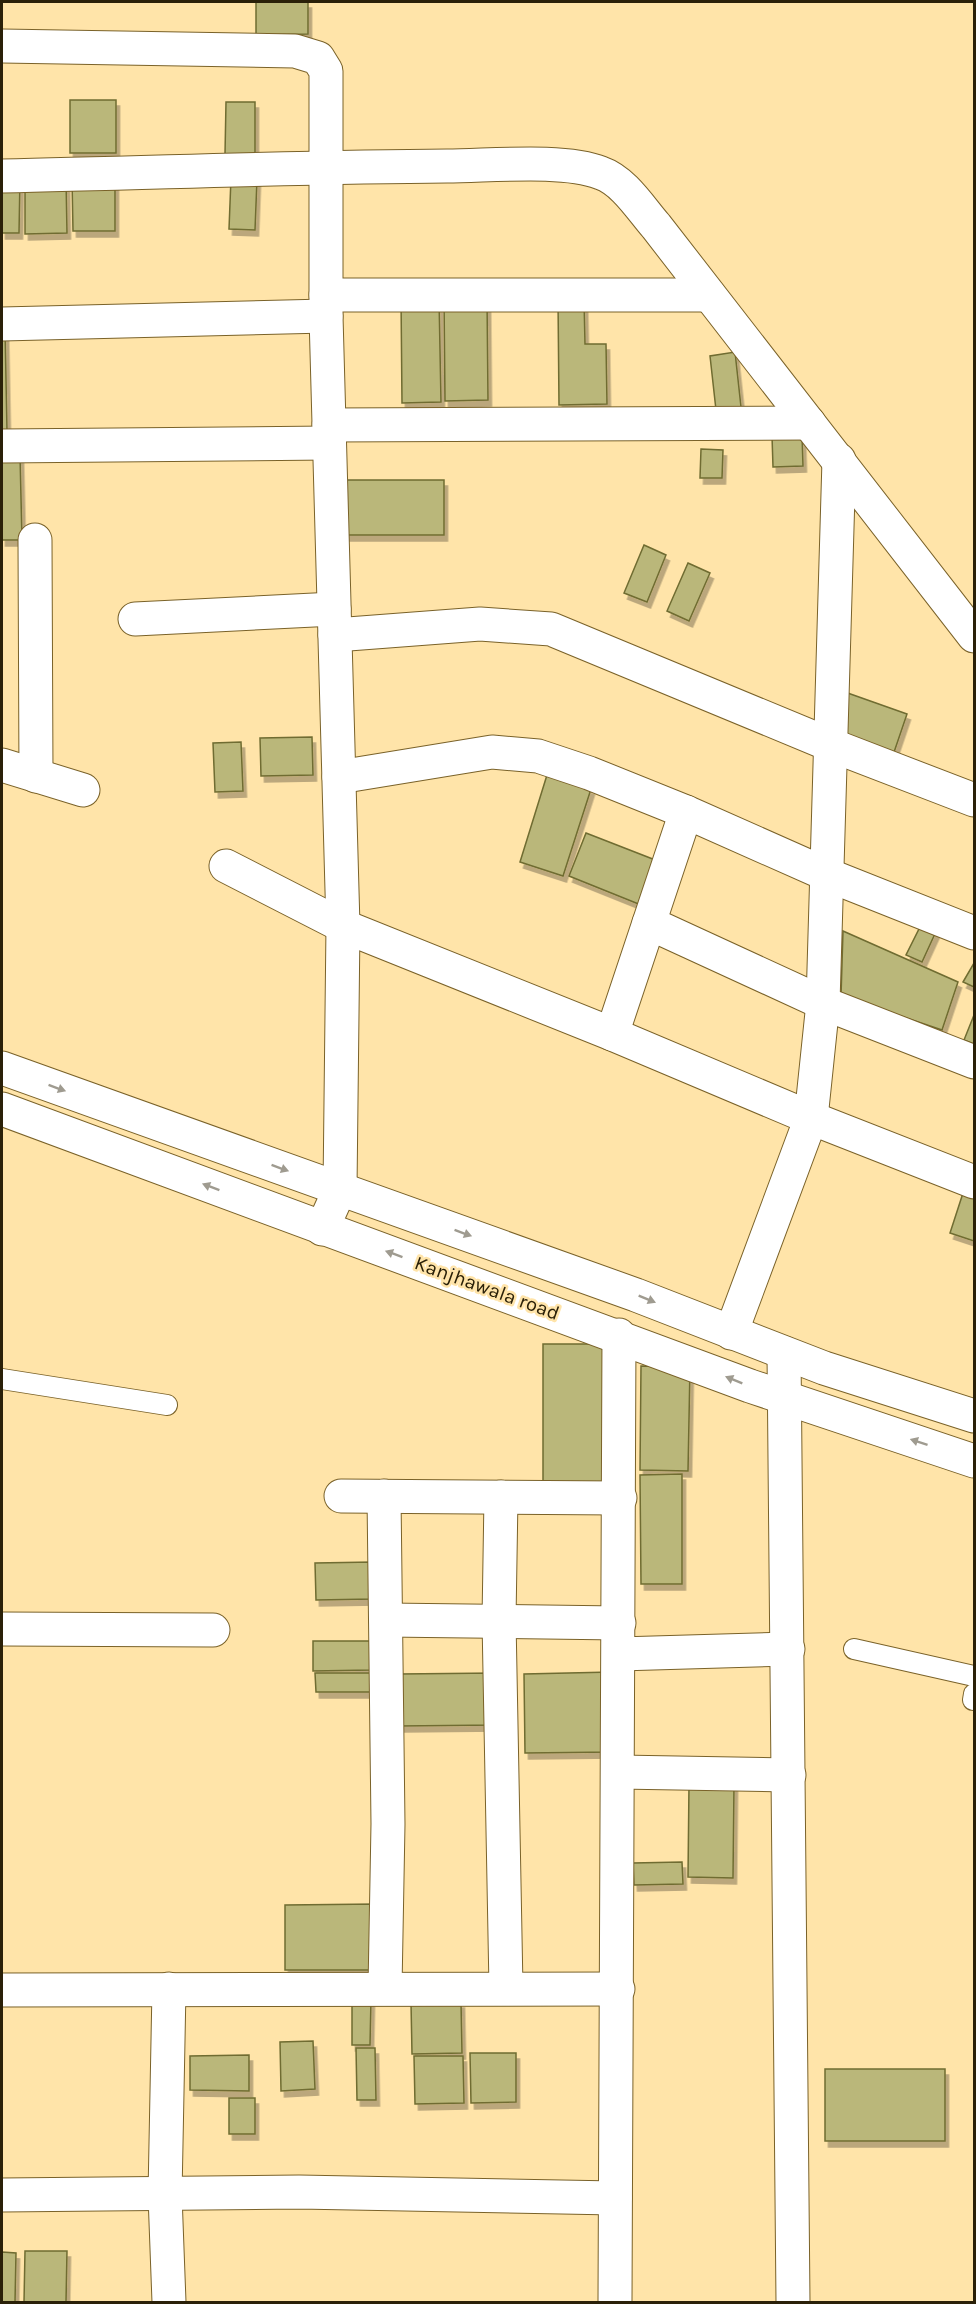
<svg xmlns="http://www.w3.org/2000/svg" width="976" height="2304" font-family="Karla,sans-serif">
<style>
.building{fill:#bab77a;stroke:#6f6c31;stroke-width:1.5;filter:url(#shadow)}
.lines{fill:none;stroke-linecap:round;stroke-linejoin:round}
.service-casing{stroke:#7a6229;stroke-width:22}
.minor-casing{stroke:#7a6229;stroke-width:35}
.secondary-casing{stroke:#7a6229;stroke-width:35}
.service{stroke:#fff;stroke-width:20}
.minor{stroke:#fff;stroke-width:33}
.secondary{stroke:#fff;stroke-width:33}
.oneway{fill:#9f9b90}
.labels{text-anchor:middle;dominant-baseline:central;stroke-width:5;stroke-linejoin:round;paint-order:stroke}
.street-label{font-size:20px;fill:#2a2008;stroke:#ffe4a9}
</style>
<defs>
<filter id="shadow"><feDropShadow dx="3.5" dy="6" stdDeviation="0" flood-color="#0004"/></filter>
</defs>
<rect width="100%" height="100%" fill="#ffe4a9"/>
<!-- building -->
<g class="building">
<path d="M256,2H308V34L256,35Z"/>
<rect x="70" y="100" width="46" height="53"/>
<path d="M226,102H255V154H225Z"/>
<path d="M2,178H20L19,233H2Z"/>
<path d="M115,178V231H73L72,179Z"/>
<path d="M231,178L257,179L255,230L229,229Z"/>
<path d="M25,179H66L67,233L25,234Z"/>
<path d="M401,298H439L441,402L402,403Z"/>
<path d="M444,298H487L488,400L445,401Z"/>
<path d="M558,299H584L585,344H606L607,404L559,405Z"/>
<path d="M2,328H5L7,431L2,432Z"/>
<path d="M735,352L741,407L716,410L710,356Z"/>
<path d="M802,435L803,466L773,467L772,436Z"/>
<path d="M701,449L723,450L722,478H700Z"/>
<path d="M2,455H20L22,540H2Z"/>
<rect x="345" y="480" width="99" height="55"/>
<path d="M644,545L666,555L647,602L624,593Z"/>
<path d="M688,563L710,573L689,621L667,611Z"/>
<path d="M842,691L907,714L891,761L841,744Z"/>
<path d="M312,737L313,775L261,776L260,738Z"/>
<path d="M241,742L243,791L215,792L213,743Z"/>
<path d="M547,775L591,789L563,876L520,862Z"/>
<path d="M586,833L663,863L646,907L569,876Z"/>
<path d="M924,919L939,925L922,962L906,955Z"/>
<path d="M843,931L958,982L942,1030L841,996Z"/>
<path d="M974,963V987L963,982Z"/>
<path d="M974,1015V1044L964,1040Z"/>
<path d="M964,1190L974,1193V1241L950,1233Z"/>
<path d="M543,1344H616L615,1482H543Z"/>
<path d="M641,1366L690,1367L688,1471L640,1470Z"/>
<path d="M682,1474V1584H641L640,1475Z"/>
<path d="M373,1562L374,1599L316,1600L315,1563Z"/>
<path d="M313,1641H372V1670L313,1671Z"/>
<path d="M612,1672L613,1752L525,1753L524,1674Z"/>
<path d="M315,1673H372V1692H316Z"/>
<path d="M497,1673L498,1725L399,1726V1674Z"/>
<path d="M689,1784L734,1785L733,1878L688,1877Z"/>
<path d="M682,1862L683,1884L634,1885L633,1863Z"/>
<path d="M377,1904L378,1970H285V1905Z"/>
<path d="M352,1999H371L370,2045H352Z"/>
<path d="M461,2002L462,2053L412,2054L411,2003Z"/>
<path d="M313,2041L315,2089L281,2091L280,2042Z"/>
<path d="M356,2048H375L376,2100H357Z"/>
<path d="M470,2053H516V2102L471,2103Z"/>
<path d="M249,2055V2091L190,2090V2056Z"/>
<path d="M414,2056H463L464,2103L415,2104Z"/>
<rect x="825" y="2069" width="120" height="72"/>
<rect x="229" y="2098" width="26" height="36"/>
<path d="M25,2251H67L66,2302H24Z"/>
<path d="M2,2252L16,2253L15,2302H2Z"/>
</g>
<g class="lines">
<!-- service casing -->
<g class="service-casing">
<g id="service">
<path d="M2,1379L167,1405"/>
<path d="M854,1649L974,1676"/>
<path d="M973,1700L974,1694"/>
</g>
</g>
<!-- minor casing -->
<g class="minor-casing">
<g id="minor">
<path d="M2,46L295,51L318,58L326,71V316L343,926L340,1189L322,1229"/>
<path d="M2,176C150,173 299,167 447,166C489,166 564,158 601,173C624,181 641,209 656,226L974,636"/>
<path d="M326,295H709"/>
<path d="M2,324L326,316"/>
<path d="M329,425L809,423"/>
<path d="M2,446L329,443"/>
<path d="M35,540L36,776"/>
<path d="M135,619L334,609"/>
<path d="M335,635L480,624L551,629L831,745L974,800"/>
<path d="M2,765L83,790"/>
<path d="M339,777L492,752L538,756L589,773L686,812L828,875L974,933"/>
<path d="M226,866L343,926L612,1034L811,1118L974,1182"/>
<path d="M649,923L823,1003L974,1062"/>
<path d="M612,1034L686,812"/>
<path d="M731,1333L811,1118L823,1003L839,460"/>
<path d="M784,1353L793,2302"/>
<path d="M341,1496L620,1498"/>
<path d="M384,1496L388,1824L385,1988"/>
<path d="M501,1497L499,1620L506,1988"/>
<path d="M386,1620L619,1623"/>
<path d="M2,1629L213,1630"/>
<path d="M619,1654L788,1649"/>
<path d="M619,1772L789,1775"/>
<path d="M169,1989L165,2195L169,2302"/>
<path d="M2,1990L618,1989"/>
<path d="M2,2195L299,2192L615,2198"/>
<path d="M615,2302L619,1335"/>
</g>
</g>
<!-- secondary casing -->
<g class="secondary-casing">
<g id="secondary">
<path d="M2,1068L636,1295L824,1368L974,1416"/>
<path d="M2,1109L750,1386L974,1461"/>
</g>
</g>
<!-- service -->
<use href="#service" class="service"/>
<!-- minor -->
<use href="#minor" class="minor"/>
<!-- secondary -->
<use href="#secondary" class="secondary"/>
</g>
<!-- one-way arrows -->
<defs><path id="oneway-solid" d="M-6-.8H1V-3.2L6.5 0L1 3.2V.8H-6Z" transform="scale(1.5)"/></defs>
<g class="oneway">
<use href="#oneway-solid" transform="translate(57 1088) rotate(20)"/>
<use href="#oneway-solid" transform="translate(280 1168) rotate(20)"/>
<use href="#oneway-solid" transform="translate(211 1187) rotate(-159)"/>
<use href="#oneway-solid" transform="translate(463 1233) rotate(20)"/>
<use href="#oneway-solid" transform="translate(394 1254) rotate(-160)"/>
<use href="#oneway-solid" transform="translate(647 1299) rotate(22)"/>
<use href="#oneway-solid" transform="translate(734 1380) rotate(-158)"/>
<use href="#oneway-solid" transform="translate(919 1442) rotate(-162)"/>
</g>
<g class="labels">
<!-- street labels -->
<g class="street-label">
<text transform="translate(487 1288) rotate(20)">Kanjhawala road</text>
</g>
</g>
<!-- border -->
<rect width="976" height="2304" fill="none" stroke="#2a2008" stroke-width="6"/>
</svg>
